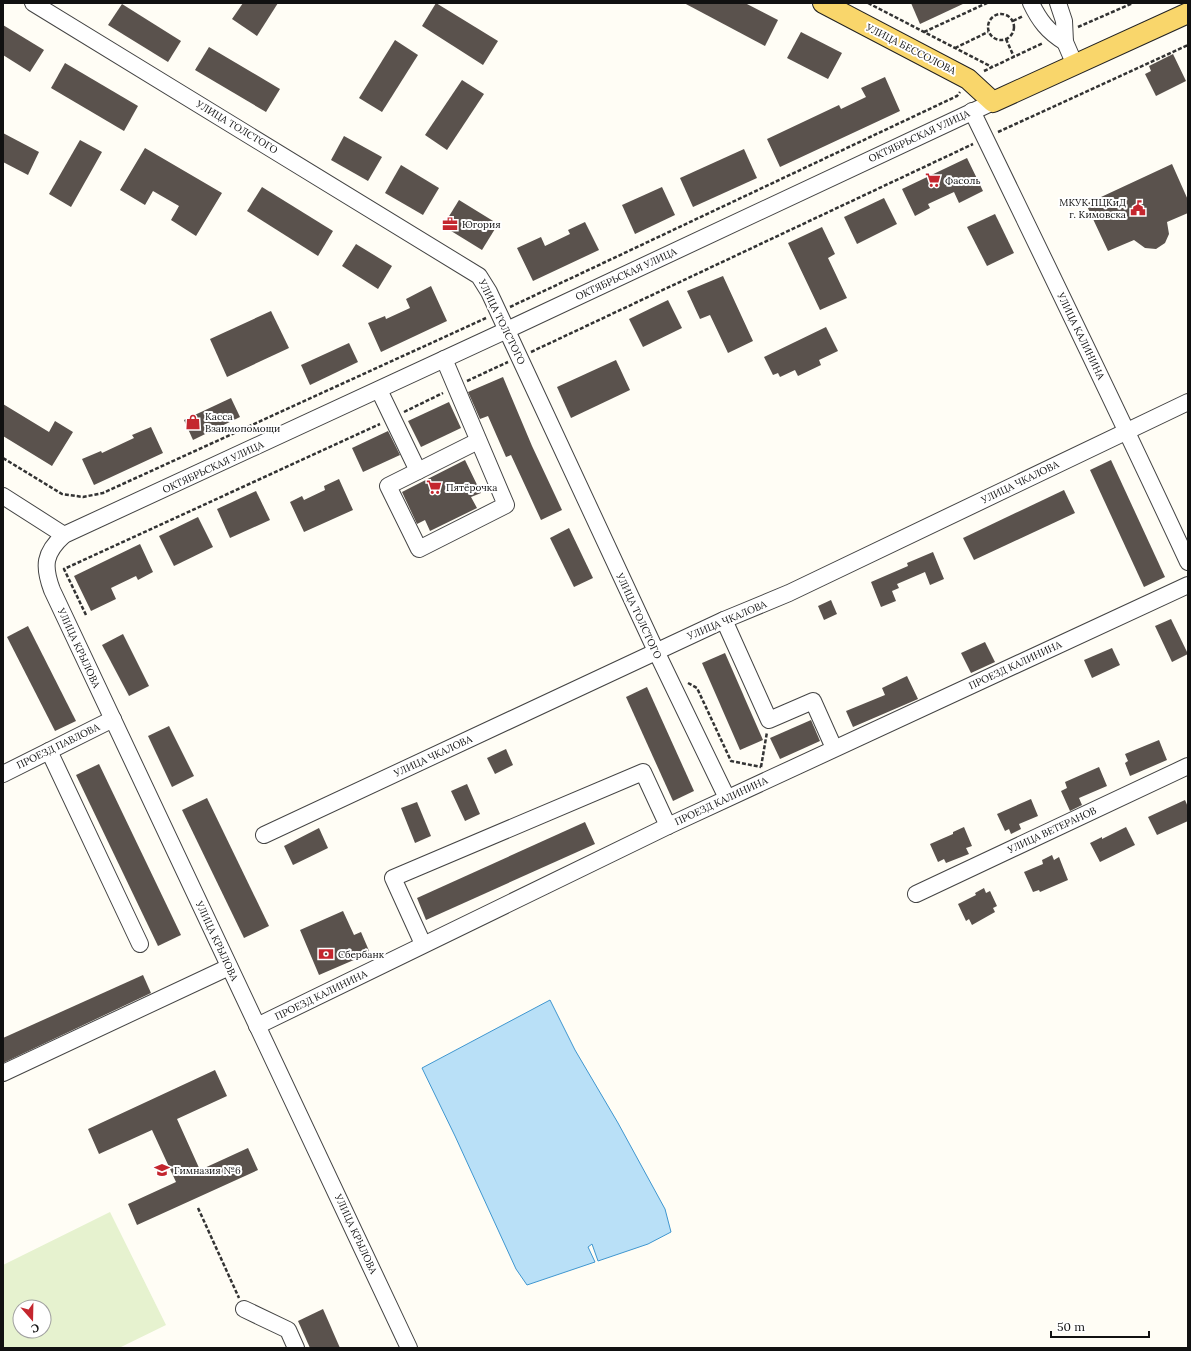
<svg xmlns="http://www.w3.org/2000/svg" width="1191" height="1351" font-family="Lora,serif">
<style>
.pitch{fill:#e6f2cf;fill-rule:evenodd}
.water{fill:#b9e0f7;stroke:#3f96cf}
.building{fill:#5a524d}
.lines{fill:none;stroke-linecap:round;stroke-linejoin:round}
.minor-casing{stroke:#444;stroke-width:18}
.major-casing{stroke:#222;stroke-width:22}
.path{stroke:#333;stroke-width:2.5;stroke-dasharray:4 2;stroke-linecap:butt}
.minor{stroke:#fff;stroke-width:16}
.major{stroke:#f9d66b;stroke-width:20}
.labels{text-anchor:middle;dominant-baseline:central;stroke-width:4;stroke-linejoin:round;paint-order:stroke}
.street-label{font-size:10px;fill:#111;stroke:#fff}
.poi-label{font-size:10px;fill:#111;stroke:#fff;text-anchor:start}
</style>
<rect width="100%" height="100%" fill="#fffdf5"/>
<!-- pitch -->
<path class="pitch" d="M110,1212L166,1325L119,1348H3V1265ZM20,1307H44V1331H20Z"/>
<!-- water -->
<path class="water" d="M550,1000L575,1050L618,1123L665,1209L671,1232L648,1244L598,1261L592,1244L588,1247L595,1262L527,1285L516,1269L455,1136L422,1068Z"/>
<!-- building -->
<g class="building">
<path d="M243,3H278L257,36L232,19Z"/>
<path d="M436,3L498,41L483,65L422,26Z"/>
<path d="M684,3H745L778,20L765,46Z"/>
<path d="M911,3H965L920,24Z"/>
<path d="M122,4L181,41L168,62L108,25Z"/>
<path d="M3,25L44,50L30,72L3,55Z"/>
<path d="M801,32L842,53L828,79L787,58Z"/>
<path d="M395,40L418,55L382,112L359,98Z"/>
<path d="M209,47L280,89L266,112L195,70Z"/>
<path d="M1173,54L1186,81L1156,96L1145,74L1151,71L1149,66Z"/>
<path d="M65,63L138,106L124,131L51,88Z"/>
<path d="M885,77L900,111L780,167L767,139L839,105L841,109L866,97L861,88Z"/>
<path d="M462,80L484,94L447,150L425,135Z"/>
<path d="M3,133L39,152L28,175L3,162Z"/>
<path d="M344,136L382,157L368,181L331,160Z"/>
<path d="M80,140L102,152L71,207L49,194Z"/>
<path d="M145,148L222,193L196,236L171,220L179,206L153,191L145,205L120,190Z"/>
<path d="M744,149L757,178L693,207L680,178Z"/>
<path d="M967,158L983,191L959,203L954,192L928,204L930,208L915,216L902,189Z"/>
<path d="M1172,164L1188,200V213L1167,222L1169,234L1165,243L1156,249L1145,248L1134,240L1108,251L1086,204Z"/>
<path d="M401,165L439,188L423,215L385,193Z"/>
<path d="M262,187L333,231L318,256L247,211Z"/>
<path d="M662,187L675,215L635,234L622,205Z"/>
<path d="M884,198L897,224L857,244L844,217Z"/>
<path d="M459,200L498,224L482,250L443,226Z"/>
<path d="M995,214L1014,253L987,266L967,227Z"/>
<path d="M585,222L599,250L533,281L517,248L541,237L545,246L570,234L568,230Z"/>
<path d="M822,227L835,254L828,258L847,298L820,310L788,243Z"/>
<path d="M356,244L392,266L378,289L342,266Z"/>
<path d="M723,276L753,341L728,353L710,315L700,319L687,291Z"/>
<path d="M431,286L447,321L381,352L368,323L385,316L386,319L410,308L406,299Z"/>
<path d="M668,300L682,328L643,347L629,319Z"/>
<path d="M271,311L289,348L227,377L210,339Z"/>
<path d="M826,327L838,351L819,360L821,365L798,376L795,370L780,377L778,373L773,375L764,357Z"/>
<path d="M349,343L358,362L310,385L301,365Z"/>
<path d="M616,360L630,390L571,418L557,387Z"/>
<path d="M503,377L532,446L562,510L541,520L511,455L506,457L488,416L480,419L468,392Z"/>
<path d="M231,398L240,417L193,440L184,420Z"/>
<path d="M449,402L461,428L421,447L408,421Z"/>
<path d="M3,404L49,432L55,421L73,432L52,466L3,436Z"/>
<path d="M151,427L163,453L94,485L82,459L101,451L102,453L134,438L132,435Z"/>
<path d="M388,431L400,455L363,472L352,448Z"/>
<path d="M465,460L481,493L471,497L477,508L430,531L425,520L417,524L402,492Z"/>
<path d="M1111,460L1165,577L1144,587L1090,470Z"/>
<path d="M339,479L353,510L304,532L290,502L302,496L304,500L325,490L324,486Z"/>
<path d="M1064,490L1075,513L974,560L963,538Z"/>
<path d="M256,491L270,520L230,538L217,509Z"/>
<path d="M198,517L213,547L174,566L159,536Z"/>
<path d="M569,528L593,578L574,587L550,538Z"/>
<path d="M140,544L153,572L138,580L136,576L111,588L116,599L91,611L74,576Z"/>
<path d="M933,552L944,579L930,585L925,572L897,584L899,588L892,591L896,601L881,607L871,582L908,566L907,563Z"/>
<path d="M831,600L837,614L824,620L818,606Z"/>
<path d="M1171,619L1188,654L1172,662L1155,626Z"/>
<path d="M28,626L76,721L55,731L7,637Z"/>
<path d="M123,634L149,686L129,696L102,645Z"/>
<path d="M985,642L995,662L971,673L961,653Z"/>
<path d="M1112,648L1120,665L1092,678L1084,660Z"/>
<path d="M725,653L763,740L740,750L702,663Z"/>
<path d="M907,676L918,699L853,727L846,711L885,695L882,688Z"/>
<path d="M647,687L694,791L673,801L626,697Z"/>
<path d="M811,720L820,741L780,759L770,738Z"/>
<path d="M169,726L194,776L172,787L148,736Z"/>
<path d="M1159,740L1167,760L1130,776L1125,763L1128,761L1125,754Z"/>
<path d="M506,749L513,765L495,774L487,758Z"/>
<path d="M99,764L181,935L158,946L76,775Z"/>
<path d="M1099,767L1107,786L1079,798L1082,805L1070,811L1061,791L1067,788L1065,782Z"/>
<path d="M467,784L480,814L465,821L451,791Z"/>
<path d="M207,798L269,926L244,938L182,810Z"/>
<path d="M1031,799L1038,816L1019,824L1021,829L1011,834L1009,829L1005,831L997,814Z"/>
<path d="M1185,800L1188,807V821L1157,835L1148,817Z"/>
<path d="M417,802L431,836L415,843L401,808Z"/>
<path d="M585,822L595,844L426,920L417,898Z"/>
<path d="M964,827L972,846L966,848L969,854L946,863L944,859L938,862L930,844L953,834V832Z"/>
<path d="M1126,827L1135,845L1100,862L1090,843L1102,837V839Z"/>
<path d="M319,828L328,848L293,865L284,846Z"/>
<path d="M1052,855L1054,860L1059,857L1068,880L1040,892L1039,890L1033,892L1024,872L1043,864L1042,860Z"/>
<path d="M984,888L986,893L990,891L997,906L993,908L995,912L972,925L969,919L966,921L958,904L976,895L975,893Z"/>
<path d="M343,911L354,935L361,932L370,953L319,975L300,930Z"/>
<path d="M143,975L151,993L3,1063V1038Z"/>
<path d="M215,1070L227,1096L177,1119L200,1170L248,1148L258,1170L137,1225L128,1204L176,1182L152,1130L99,1154L88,1129Z"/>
<path d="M323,1309L340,1348H310L298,1321Z"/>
</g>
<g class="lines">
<!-- minor casing -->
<g class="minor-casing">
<g id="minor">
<path d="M33,3L479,276L489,292L656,651L727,798"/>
<path d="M1031,3C1039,20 1048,32 1065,42"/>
<path d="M1058,3L1064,21L1065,42L1075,65"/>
<path d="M972,111C1045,261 1118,411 1188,562"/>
<path d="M444,359L506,505L419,549L388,486L478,441"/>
<path d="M379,390L418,471"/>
<path d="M3,496L64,535"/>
<path d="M724,620L769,720L813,701L834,748"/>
<path d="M49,751L140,944"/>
<path d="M3,774L113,719"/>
<path d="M264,835L724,620L789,593L1188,402"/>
<path d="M916,894L1188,766"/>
<path d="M423,944L393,878L643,772L668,826"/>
<path d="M257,1026L668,826L1188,585"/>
<path d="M3,1073L229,967"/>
<path d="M244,1309L288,1330L296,1348"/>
<path d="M409,1348L52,590C43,566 44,553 64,535L507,330L993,102"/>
</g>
</g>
<!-- major casing -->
<g class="major-casing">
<path id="major" d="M823,3L968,79L993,102L1188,13"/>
</g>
<!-- path -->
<g class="path">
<path d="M868,3L992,67"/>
<circle cx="1001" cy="27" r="13"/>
<path d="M1013,21L1023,16"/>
<path d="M1078,27L1133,3"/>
<path d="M924,32L987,3"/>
<path d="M1006,39L1014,57"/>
<path d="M955,48L988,32"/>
<path d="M984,71L1043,43"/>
<path d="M998,132L1188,45"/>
<path d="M510,307L957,96L960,92"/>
<path d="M531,352L973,144"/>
<path d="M467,381L508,362"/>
<path d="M404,412L443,393"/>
<path d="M3,458L62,494L83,497L103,493L486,318"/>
<path d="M86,615L64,569L380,424"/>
<path d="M688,683L697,688L731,761L761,767"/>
<path d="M761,767L767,732"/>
<path d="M198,1208L239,1298"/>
</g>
<!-- minor -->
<use href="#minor" class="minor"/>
<!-- major -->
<use href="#major" class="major"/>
</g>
<!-- icons -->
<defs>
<g id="supermarket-bare" transform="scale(1.2)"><path d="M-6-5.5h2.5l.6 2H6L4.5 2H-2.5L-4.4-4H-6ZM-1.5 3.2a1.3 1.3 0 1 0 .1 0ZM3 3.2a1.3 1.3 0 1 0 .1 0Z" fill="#c4262e" stroke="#fff" stroke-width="2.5" paint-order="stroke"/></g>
<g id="civic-bare" transform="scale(1.2)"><path d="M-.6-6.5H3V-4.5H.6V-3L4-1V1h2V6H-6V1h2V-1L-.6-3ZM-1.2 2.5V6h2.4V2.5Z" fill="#c4262e" stroke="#fff" stroke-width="2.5" paint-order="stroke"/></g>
<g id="office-bare" transform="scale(1.2)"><path d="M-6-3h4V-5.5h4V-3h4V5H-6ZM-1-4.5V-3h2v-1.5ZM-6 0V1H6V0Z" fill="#c4262e" stroke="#fff" stroke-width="2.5" paint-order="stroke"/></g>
<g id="shop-bare" transform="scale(1.2)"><path d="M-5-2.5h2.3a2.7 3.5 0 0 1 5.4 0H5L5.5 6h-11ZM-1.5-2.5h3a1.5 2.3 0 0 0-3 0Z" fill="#c4262e" stroke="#fff" stroke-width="2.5" paint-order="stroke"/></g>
<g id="bank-bare" transform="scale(1.2)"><path d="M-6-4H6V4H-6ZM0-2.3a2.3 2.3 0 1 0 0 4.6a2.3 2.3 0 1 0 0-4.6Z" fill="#c4262e" stroke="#fff" stroke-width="2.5" paint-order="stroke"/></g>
<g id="school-bare" transform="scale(1.2)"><path d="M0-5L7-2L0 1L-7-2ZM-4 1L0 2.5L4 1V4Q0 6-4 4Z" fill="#c4262e" stroke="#fff" stroke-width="2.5" paint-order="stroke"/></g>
</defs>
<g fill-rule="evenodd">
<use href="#supermarket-bare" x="933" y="180"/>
<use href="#civic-bare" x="1138" y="208"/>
<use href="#office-bare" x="450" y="224"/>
<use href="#shop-bare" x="193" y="422"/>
<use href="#supermarket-bare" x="434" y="487"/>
<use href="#bank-bare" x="326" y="954"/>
<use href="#school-bare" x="162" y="1170"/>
</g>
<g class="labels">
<!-- street labels -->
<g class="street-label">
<text transform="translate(911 49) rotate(27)">УЛИЦА БЕССОЛОВА</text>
<text transform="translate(237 127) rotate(31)">УЛИЦА ТОЛСТОГО</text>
<text transform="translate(919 136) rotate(-25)">ОКТЯБРЬСКАЯ УЛИЦА</text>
<text transform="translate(626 274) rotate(-25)">ОКТЯБРЬСКАЯ УЛИЦА</text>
<text transform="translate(502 322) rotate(64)">УЛИЦА ТОЛСТОГО</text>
<text transform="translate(1081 336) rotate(64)">УЛИЦА КАЛИНИНА</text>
<text transform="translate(213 467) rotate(-25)">ОКТЯБРЬСКАЯ УЛИЦА</text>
<text transform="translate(1020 482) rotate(-26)">УЛИЦА ЧКАЛОВА</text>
<text transform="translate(639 616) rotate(65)">УЛИЦА ТОЛСТОГО</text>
<text transform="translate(727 620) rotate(-23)">УЛИЦА ЧКАЛОВА</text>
<text transform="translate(79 648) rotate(65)">УЛИЦА КРЫЛОВА</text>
<text transform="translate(1015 665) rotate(-25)">ПРОЕЗД КАЛИНИНА</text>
<text transform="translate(58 746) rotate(-26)">ПРОЕЗД ПАВЛОВА</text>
<text transform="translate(433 756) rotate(-25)">УЛИЦА ЧКАЛОВА</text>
<text transform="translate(721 801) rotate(-25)">ПРОЕЗД КАЛИНИНА</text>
<text transform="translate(1052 830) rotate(-25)">УЛИЦА ВЕТЕРАНОВ</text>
<text transform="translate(217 941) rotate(65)">УЛИЦА КРЫЛОВА</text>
<text transform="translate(321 995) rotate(-26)">ПРОЕЗД КАЛИНИНА</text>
<text transform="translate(356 1234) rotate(65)">УЛИЦА КРЫЛОВА</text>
</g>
<!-- poi labels -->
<g class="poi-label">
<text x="945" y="180">Фасоль</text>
<text x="1126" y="202" text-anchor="end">МКУК ПЦКиД<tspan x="1126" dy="12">г. Кимовска</tspan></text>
<text x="462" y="224">Югория</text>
<text x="205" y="416">Касса<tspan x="205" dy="12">Взаимопомощи</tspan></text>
<text x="446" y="487">Пятёрочка</text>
<text x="338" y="954">Сбербанк</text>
<text x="174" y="1170">Гимназия №6</text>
</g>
</g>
<!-- border -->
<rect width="1191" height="1351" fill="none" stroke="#111111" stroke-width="8"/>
<!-- north arrow -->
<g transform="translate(32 1319) rotate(160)"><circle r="19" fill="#ffffff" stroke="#a0a0a0"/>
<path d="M0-3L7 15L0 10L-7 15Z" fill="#c4262e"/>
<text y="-6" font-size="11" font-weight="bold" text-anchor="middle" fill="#111111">С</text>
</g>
<!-- scale -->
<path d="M1051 1331v6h98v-6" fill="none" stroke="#111111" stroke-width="2"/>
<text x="1057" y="1331" font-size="12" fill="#111111" stroke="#ffffff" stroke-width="3" paint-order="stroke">50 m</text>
</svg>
